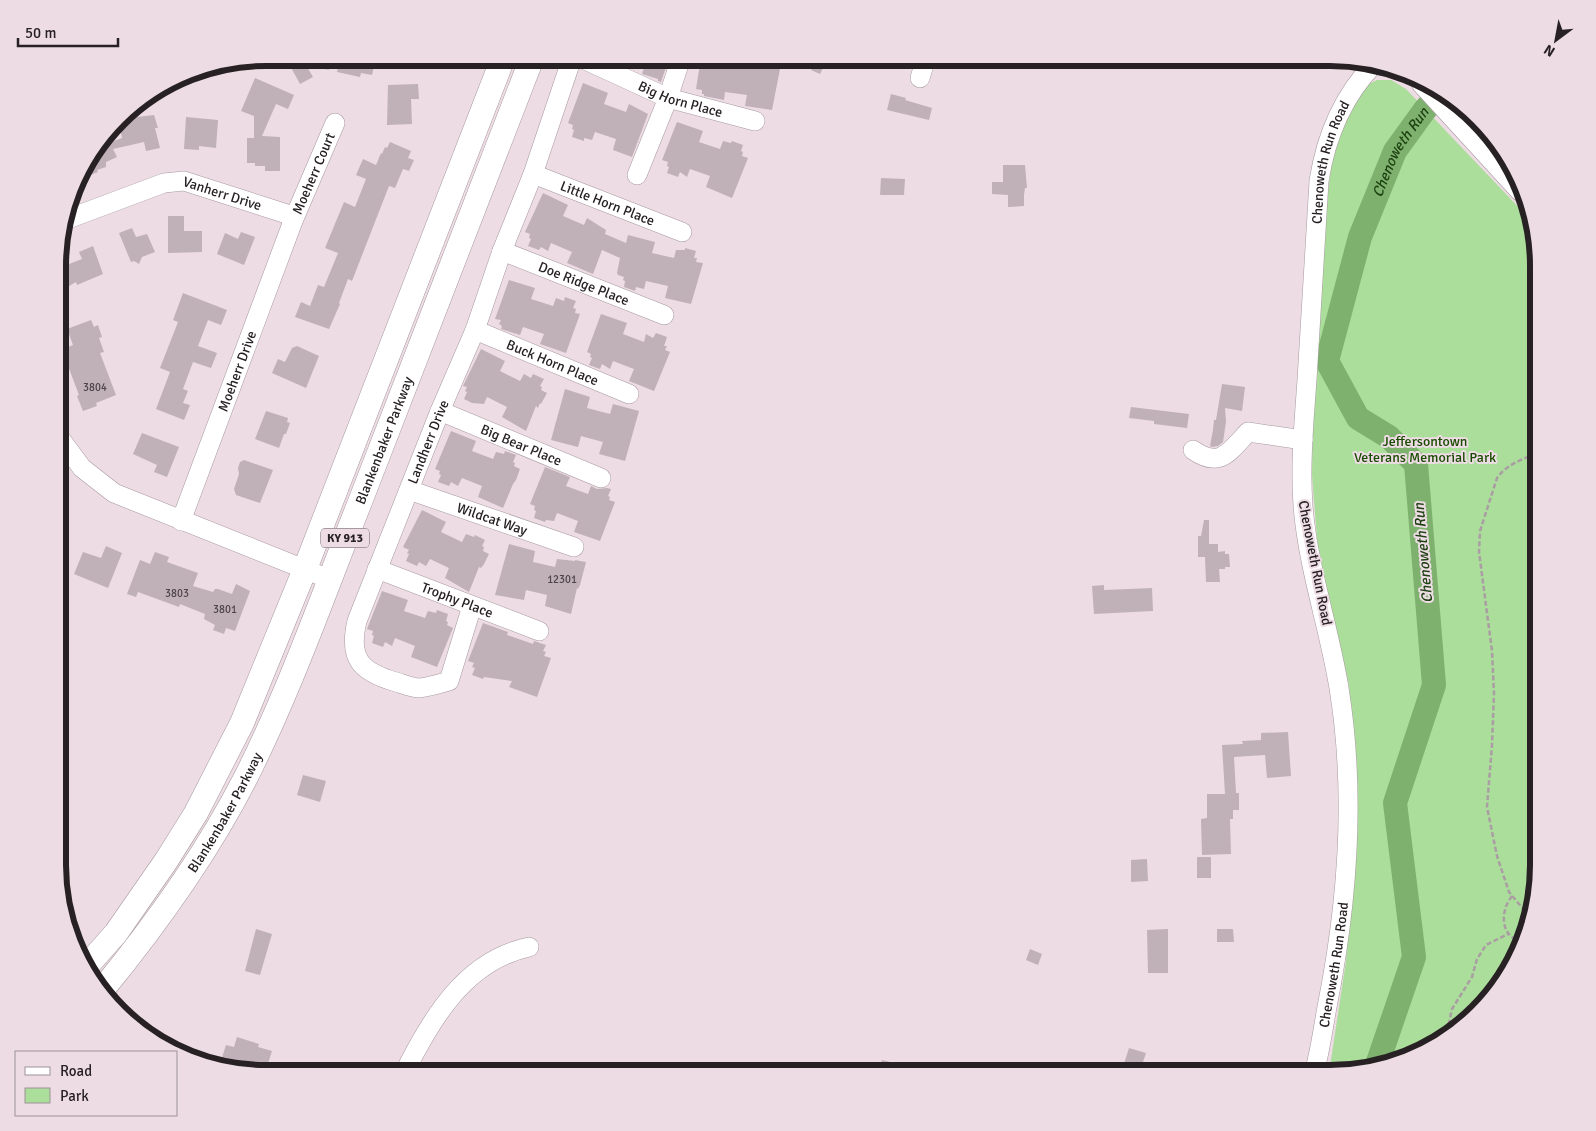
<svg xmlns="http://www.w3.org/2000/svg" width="1596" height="1131" font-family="Signika,sans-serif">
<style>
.green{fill:#abdd9b}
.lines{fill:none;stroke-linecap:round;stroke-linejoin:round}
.river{stroke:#7db16d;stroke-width:24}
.building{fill:#c0b0b8}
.minor-casing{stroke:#a7989f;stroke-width:20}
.major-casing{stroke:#a7989f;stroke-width:25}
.path{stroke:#aa9da3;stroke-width:2.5;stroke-dasharray:5 2.5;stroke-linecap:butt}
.minor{stroke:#fff;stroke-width:19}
.major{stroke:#fff;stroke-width:24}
.labels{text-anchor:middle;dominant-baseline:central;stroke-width:4;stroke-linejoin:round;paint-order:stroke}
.number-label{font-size:11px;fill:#4d4549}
.shield{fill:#eddce4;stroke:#62595e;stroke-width:1}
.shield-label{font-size:12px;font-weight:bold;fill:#272124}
.street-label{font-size:14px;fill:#272124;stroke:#eddce4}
.park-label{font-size:14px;fill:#194a01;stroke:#eddce4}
.water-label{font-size:15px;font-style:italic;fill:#1e4112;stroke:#eddce4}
.rim{fill:none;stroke:#272124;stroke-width:6}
</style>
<rect width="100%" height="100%" fill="#eddce4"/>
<!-- green -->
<path class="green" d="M1377,80H1391L1406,89L1528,217L1538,253V878L1527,932L1496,992L1422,1052L1329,1073L1346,961L1356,808L1349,685L1318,552L1312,475L1313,410L1327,200L1332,159L1340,132L1351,107L1367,85Z"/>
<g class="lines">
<!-- river -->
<path class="river" id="s1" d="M1378,1062L1414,957L1395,803L1434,685L1416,464L1389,437L1358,418L1327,361L1360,237L1395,151L1424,111L1440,92"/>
</g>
<!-- building -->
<g class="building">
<path d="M293,58H323L329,70L306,65L313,77L300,84L287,60Z"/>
<path d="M340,58H376L372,75L361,73L360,77L337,72Z"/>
<path d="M647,58H669L661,82L658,81V79L642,74Z"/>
<path d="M701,58H729L728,63L751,66L752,58H772L771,64L773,65V68L780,69L772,110L745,106L747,95L725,92L724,100L704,96V94H702V90L696,89Z"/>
<path d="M816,58L826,62L820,74L811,70Z"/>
<path d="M255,78L294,95L288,109L276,104L262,136L280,137V171H265V166H255V163H247V138H254V116L241,111Z"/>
<path d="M583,83L608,93L604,104L626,112L629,104L648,114L632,157L613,150L616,139L595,132L592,140L584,138V141L572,137L574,130L572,129L573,125L568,123Z"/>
<path d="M418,84L419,99H411L412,124L387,125L388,85Z"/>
<path d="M891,94L906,98L905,100L932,108L929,120L887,110Z"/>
<path d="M154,115L158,128H155L160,148L146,151L144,142L113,149L117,157L106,162V167L97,170L98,172L88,176L85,166L100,146L122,138L119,124L137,117Z"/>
<path d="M186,117L218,120L216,148L199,146V150L184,149Z"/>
<path d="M677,122L703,131L699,142L720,149L723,141L731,143L732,141L743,145L741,151L743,152L742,156L748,158L732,198L706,187L710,176L690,169L687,177L680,172L678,177L667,173L669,167L667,166L668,162L662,160Z"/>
<path d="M390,142L411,151L408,158L414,160L409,171L403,169L395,188L389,186L352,281L348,279L339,303L340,304L329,329L295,317L301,302L310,306L318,285L324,287L338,253L325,248L344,202L355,207L366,179L356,175L363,159L376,165L381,153L382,154L385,147L387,148Z"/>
<path d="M1003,165H1025L1027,188H1025L1024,195V206L1008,207V195L992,194V182H1003Z"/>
<path d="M881,178L905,179L904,195H880Z"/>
<path d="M543,193L568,205L563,216L584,225L587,218L606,230L605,234L626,243L628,235L655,242L652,253L674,258L676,250H685V248L696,251L694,258H697L696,262L703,263L691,304L665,298L668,286L646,281L644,289L636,287L635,291L624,287L625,281L623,280L624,277L618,275L617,273L620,258L602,250L593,274L567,263L572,252L551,243L548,251L541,247L539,250L528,246L531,239L529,238L530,234L525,232Z"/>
<path d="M168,216H184V231H202V252L168,253Z"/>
<path d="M132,228L136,237L147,234L155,252L142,257L139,264L134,261L131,262L119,233Z"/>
<path d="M241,232L255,237L244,265L217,254L225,233L238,239Z"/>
<path d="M93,246L103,274L77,285L76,282L59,292V268L82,259L79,252Z"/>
<path d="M509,280L535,288L531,299L553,306L556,298L564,301L565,297L576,301L573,308L576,309L575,313L580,314L566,353L540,344L544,334L523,327L520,335L501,329L502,326L499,324L501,320L495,319Z"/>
<path d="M183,293L227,310L221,325L208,320L198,346L217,353L211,368L193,362L183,389L188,391L183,403L190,405L184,420L156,409L170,372L160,368L178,322L173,320Z"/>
<path d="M601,314L627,323L623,334L644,342L646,334L653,338L656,333L667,337L664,346H667L665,350L670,352L654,391L629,381L634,369L613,361L610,369L602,364L600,369L589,365L592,358L590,357L591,354L587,352Z"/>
<path d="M91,320L94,327L98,325L102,337L99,338L104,352L100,353L116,395L96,403L97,406L83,411L77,396L79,395L68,366L65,367L59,351L73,345L67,329Z"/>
<path d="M297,346L319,356L306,388L272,373L278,359L285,362L292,348Z"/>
<path d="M481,349L505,361L500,371L520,381L524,374L531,378L533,374L544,379L540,386L542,387L541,390L547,393L541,404L540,403L538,408L536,406L526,431L502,417L507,407L487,397L484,404L472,403L464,399L467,392L465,391L467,387L463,386Z"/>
<path d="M1222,384L1245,387L1242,411L1225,408L1226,422L1223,442L1218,446L1212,447L1210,446L1213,430L1214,420H1216Z"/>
<path d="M565,389L590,397L587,408L610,414L613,404L639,411L625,461L599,454L603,442L581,436L578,447L551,440Z"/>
<path d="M1131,407L1189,414L1187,428L1154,424V421L1129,418Z"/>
<path d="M266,411L288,418L287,422L290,423L286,434H284L279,448L255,439Z"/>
<path d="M451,431L476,441L472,451L493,459L496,452L504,454L505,451L516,455L513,462L515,463L514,466L520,469L516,480L513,484L503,508L478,497L482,486L462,478L458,486L451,482L449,486L438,482L441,475L439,474L440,471L435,469Z"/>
<path d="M142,433L179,447L167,477L154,472L157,465L133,454Z"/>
<path d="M244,460L273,470L260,503L236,495L234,489L239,474L238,468L240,462Z"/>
<path d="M545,467L570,477L566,486L588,494L591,486L597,489L607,488L611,489L608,496L610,497L609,500L615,502L600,541L574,532L578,521L557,513L554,521L546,520L545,522L534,518L536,511L534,510L535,506L530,504Z"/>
<path d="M422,510L446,522L441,532L462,542L466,534L474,537L475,535L485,540L482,546L484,547L483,551L489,554L484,564L481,568L479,567L469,592L445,578L449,568L430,559L426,566L419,562L417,566L406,561L409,554L407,553L409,550L403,547Z"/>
<path d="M1204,520H1209V544H1218V552L1225,551V554H1229L1230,567H1225V569H1219L1220,582H1206L1205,557H1198V536H1201Z"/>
<path d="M509,544L535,551L533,562L555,567L557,559L575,561V560L586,562L580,585L578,589L577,588L571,614L545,606L547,595L526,590L524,600L495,595Z"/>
<path d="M106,546L122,553L108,588L74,574L83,552L101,558Z"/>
<path d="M155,552L169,557L167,562L198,573L193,586L213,592L215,589H218L232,594L236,584L250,591L235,631L226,628L224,634L213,630L215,625L204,619L205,614L180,604L179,607L138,592L136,597L127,594L140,560L150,564Z"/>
<path d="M1104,585V590L1152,588L1153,611L1094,614L1092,586Z"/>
<path d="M382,591L408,600L404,611L425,618L428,611L436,613L437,610L448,614L446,621L448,622L447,625L453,628L437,667L411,657L415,646L395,638L392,646L385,642L383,647L372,643L374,636L372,635L373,631L367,629Z"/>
<path d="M483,623L508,632L507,635L533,644L534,641L546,645L543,651L546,652L544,656L551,658L537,697L509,687L512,681L484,677L483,679L472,675L475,668L472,667L474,663L468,661Z"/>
<path d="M1288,732L1291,776L1267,778L1265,755L1234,757L1236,793H1239V810H1233V819H1230L1231,854L1202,855L1201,819L1207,818V794H1225L1222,745L1243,744L1242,741L1261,740V733Z"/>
<path d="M303,775L326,781L320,802L297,795Z"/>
<rect x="1197" y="857" width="14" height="21"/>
<path d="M1147,859L1148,881L1131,882V860Z"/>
<path d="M256,929L272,934L260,975L245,971Z"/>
<path d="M1168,929V973H1148L1147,930Z"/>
<path d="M1217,929H1233L1234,942H1217Z"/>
<path d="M1030,949L1042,954L1038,965L1026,960Z"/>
<path d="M237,1037L259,1044L258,1047L272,1051L265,1073H253L239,1070L240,1067L221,1061L226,1045L234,1047Z"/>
<path d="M1129,1048L1146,1053L1142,1065L1161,1073H1121Z"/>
<path d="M882,1060L894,1063L891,1073H878Z"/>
</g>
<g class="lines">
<!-- minor casing -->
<g class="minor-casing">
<g id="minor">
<path id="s2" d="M581,58L668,98L755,121"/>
<path d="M920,78L926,58"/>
<path id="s3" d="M533,174L682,232"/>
<path d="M637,175L668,98L681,58"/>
<path id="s4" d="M65,220L164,183L184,181L287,214L293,221"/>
<path id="s5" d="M502,251L664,315"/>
<path id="s6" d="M475,330L629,394"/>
<path id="s7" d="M440,411L601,478"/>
<path d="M59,437L82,468L114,493L329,579"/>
<path d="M1193,450C1220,469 1229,452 1248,432L1303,440"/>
<path id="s8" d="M409,490L574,547"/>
<path id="s9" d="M181,521L293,221L335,123"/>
<path id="s10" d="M377,569L539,631"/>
<path id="s11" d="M472,606L449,681C439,684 429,687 419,688C412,688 403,684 396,682C361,672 348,659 357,621L440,411L475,330L502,251L533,174L572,58"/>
<path d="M404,1073C432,1019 464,961 529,947"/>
<path id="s12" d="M1314,1073C1320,1052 1323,1029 1327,1007C1348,902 1356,794 1339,688C1329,627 1308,568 1303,506C1300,464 1304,422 1307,380C1311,314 1315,248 1319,181C1326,136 1342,97 1374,64"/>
</g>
</g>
<!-- major casing -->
<g class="major-casing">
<g id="major">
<path d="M1423,82L1521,189"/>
<path d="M85,968L116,933L166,861L196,813L242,723L305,569L503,58"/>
<path id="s13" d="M103,989C157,923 206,855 245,779C290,690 323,595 360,502C418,354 474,206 532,58"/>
</g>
</g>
<!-- path -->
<g class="path">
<path d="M1512,896C1509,900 1506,905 1505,910C1501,924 1507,940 1523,941"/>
<path d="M1530,917L1509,892L1497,856L1487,807L1492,745L1494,693L1492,651L1479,552L1480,531L1497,478C1507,464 1523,459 1538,453"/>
<path d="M1447,1032L1452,1009L1472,977L1477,959L1486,945L1508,934"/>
</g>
<!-- minor -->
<use href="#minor" class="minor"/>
<!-- major -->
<use href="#major" class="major"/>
</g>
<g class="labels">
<!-- number labels -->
<g class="number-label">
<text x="95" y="387">3804</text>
<text x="562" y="579">12301</text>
<text x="177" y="593">3803</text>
<text x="225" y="609">3801</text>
</g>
<!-- shield labels -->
<rect class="shield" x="321" y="528.5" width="48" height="19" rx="4"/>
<g class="shield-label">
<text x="345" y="538">KY 913</text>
</g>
<!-- street labels -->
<g class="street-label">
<text stroke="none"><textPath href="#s2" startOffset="108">Big Horn Place</textPath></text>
<text stroke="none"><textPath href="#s12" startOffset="920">Chenoweth Run Road</textPath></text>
<text stroke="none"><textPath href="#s9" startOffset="372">Moeherr Court</textPath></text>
<text stroke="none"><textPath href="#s4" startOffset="166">Vanherr Drive</textPath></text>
<text stroke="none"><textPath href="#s3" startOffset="80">Little Horn Place</textPath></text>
<text stroke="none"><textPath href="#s5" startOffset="88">Doe Ridge Place</textPath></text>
<text stroke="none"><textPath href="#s6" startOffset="84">Buck Horn Place</textPath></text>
<text stroke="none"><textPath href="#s9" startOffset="160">Moeherr Drive</textPath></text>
<text stroke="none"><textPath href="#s13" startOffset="620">Blankenbaker Parkway</textPath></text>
<text stroke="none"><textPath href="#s11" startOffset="410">Landherr Drive</textPath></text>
<text stroke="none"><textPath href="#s7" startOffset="88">Big Bear Place</textPath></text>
<text stroke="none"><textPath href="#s8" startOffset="88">Wildcat Way</textPath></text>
<text transform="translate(1315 563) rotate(79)">Chenoweth Run Road</text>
<text stroke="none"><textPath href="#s10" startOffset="86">Trophy Place</textPath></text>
<text stroke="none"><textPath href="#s13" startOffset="215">Blankenbaker Parkway</textPath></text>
<text stroke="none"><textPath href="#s12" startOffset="110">Chenoweth Run Road</textPath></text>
</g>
<!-- park labels -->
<g class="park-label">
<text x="1425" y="441">Jeffersontown<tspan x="1425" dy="16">Veterans Memorial Park</tspan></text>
</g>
<!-- water labels -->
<g class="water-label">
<text stroke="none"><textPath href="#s1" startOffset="974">Chenoweth Run</textPath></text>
<text transform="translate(1423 553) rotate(-95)">Chenoweth Run</text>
</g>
</g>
<!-- crop -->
<path d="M0 0H1596V1131H0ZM266 66H1330A200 200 0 0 1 1530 266V865A200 200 0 0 1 1330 1065H266A200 200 0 0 1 66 865V266A200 200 0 0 1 266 66Z" fill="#eddce4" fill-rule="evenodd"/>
<path class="rim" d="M266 66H1330A200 200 0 0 1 1530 266V865A200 200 0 0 1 1330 1065H266A200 200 0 0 1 66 865V266A200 200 0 0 1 266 66Z"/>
<!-- legend -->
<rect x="15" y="1051" width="162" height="65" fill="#eddce4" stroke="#9e9197"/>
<rect x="25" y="1067" width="25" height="8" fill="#ffffff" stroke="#9e9197"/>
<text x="60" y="1076" font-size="15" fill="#272124">Road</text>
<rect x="25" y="1088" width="25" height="15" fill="#abdd9b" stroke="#9e9197"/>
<text x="60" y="1101" font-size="15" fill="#272124">Park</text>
<!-- north arrow -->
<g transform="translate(1556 40) rotate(212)" stroke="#eddce4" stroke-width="4" paint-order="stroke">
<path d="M0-4L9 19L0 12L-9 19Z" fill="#272124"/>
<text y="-8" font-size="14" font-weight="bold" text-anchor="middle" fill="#272124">N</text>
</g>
<!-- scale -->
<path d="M18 38v8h100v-8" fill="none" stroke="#272124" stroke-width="2.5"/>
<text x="25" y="38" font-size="15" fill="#272124" stroke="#eddce4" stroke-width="4" paint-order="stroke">50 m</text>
</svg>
